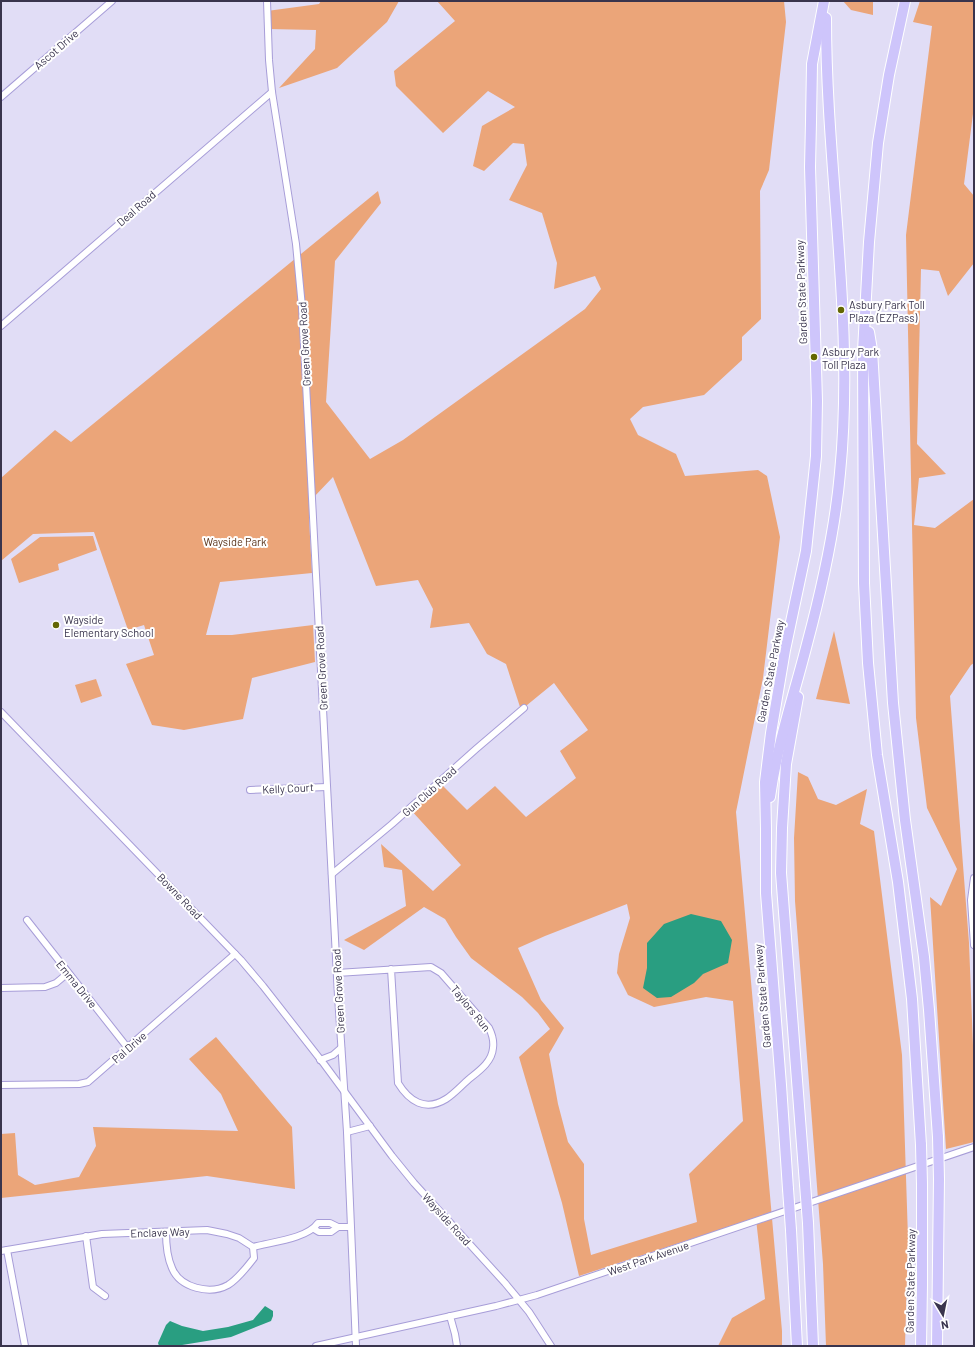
<svg xmlns="http://www.w3.org/2000/svg" width="975" height="1347" font-family="Barlow,sans-serif">
<style>
.green{fill:#eba579;fill-rule:evenodd}
.water{fill:#299e81}
.lines{fill:none;stroke-linecap:round;stroke-linejoin:round}
.minor-casing{stroke:#a79dd8;stroke-width:8}
.highway-casing{stroke:#fff;stroke-width:12}
.minor{stroke:#fff;stroke-width:6}
.highway{stroke:#cec5fb;stroke-width:10}
.highway-bridge-casing{stroke:#fff;stroke-width:12;stroke-linecap:butt}
.highway-bridge{stroke:#cec5fb;stroke-width:10}
.poi-dot{fill:#636603;stroke:#fff;stroke-width:1.5}
.labels{text-anchor:middle;dominant-baseline:central;stroke-width:4;stroke-linejoin:round;paint-order:stroke}
.street-label{font-size:11px;fill:#39344d;stroke:#fff}
.poi-label{font-size:11px;fill:#39344d;stroke:#fff;text-anchor:start}
.park-label{font-size:11px;fill:#5b351c;stroke:#fff}
</style>
<rect width="100%" height="100%" fill="#e1ddf6"/>
<!-- green -->
<g class="green">
<path d="M321,1H399L387,22L337,68L279,88L315,49L316,30L268,29L267,11L319,4Z"/>
<path d="M437,1H784L786,22L769,170L760,191L761,319L742,337V360L704,395L643,407L630,419L638,435L676,454L685,476L758,470L767,476L780,537L763,678L736,812L782,1331V1346H718L732,1318L765,1299L756,1219L713,1232L579,1276L562,1203L519,1057L550,1029L538,1013L522,997L471,958L456,937L445,919L424,907L364,950L344,940L406,906L402,870L384,867L381,844L433,891L461,865L410,809L440,783L467,810L495,786L526,817L576,778L560,751L588,730L554,683L521,710L506,664L487,654L469,623L430,628L433,609L418,580L376,586L333,477L313,498L309,518L312,573L220,582L206,635H232L313,625L315,662L252,678L243,719L184,730L152,725L126,664L154,655L144,625L128,630L94,532L33,534L1,561V478L55,430L71,442L378,191L381,203L335,261L326,402L370,459L403,440L585,309L601,289L595,276L554,289L557,263L542,213L509,200L527,165L524,144L513,143L484,171L473,166L482,126L515,107L488,91L443,133L396,86L394,71L455,21ZM627,904L630,918L619,954L617,973L628,995L654,1007L706,997L733,1001L743,1121L689,1174L697,1222L591,1255L584,1219V1164L568,1142L558,1104L549,1054L564,1028L541,1000L518,948L545,936Z"/>
<path d="M843,1H873V15L851,10Z"/>
<path d="M920,1H974V106L964,184L974,196V263L948,296L939,271L921,269L917,444L946,474L919,478L914,525L935,528L974,499V663L971,665L950,696L969,943L974,1071V1142L946,1149L930,897L941,906L957,869L927,808L916,718L906,235L932,26L913,22Z"/>
<path d="M93,536L97,550L58,564L59,570L19,583L11,559L40,537Z"/>
<path d="M834,631L850,704L816,699Z"/>
<path d="M96,679L102,696L81,703L75,685Z"/>
<path d="M798,772L808,777L818,799L836,805L867,789L860,824L874,831L902,1055L908,1238L905,1346H826L823,1264L795,901L794,838Z"/>
<path d="M216,1037L292,1127L295,1189L207,1176L1,1198V1134L15,1133L18,1175L35,1185L79,1177L96,1146L93,1127L238,1131L221,1094L189,1059Z"/>
</g>
<!-- water -->
<g class="water">
<path d="M691,914L721,921L732,940L728,963L703,974L694,983L671,997L657,998L643,988L647,968V943L664,924Z"/>
<path d="M265,1306L273,1311V1316L271,1321L231,1337L176,1346H159L158,1343L166,1325L170,1321L182,1326L203,1331L228,1327L253,1320Z"/>
</g>
<g class="lines">
<!-- minor casing -->
<g class="minor-casing">
<g id="minor">
<path d="M267,1L269,60L272,92L296,244L302,307L338,996L347,1132L356,1346"/>
<path d="M1,97L112,1"/>
<path d="M1,326L272,92"/>
<path d="M1,712L241,960L263,986L324,1064L392,1156L414,1183L505,1283L529,1312L551,1346"/>
<path d="M250,790L327,787"/>
<path d="M332,874L392,824L476,749L524,708"/>
<path d="M974,878L971,900L974,945"/>
<path d="M27,920L127,1047"/>
<path d="M337,973L431,967L441,973L489,1028C492,1034 494,1041 493,1048C492,1062 479,1071 469,1079C462,1085 454,1094 446,1099C425,1112 409,1101 398,1083L391,969"/>
<path d="M1,988L45,987L56,983L68,973"/>
<path d="M320,1060L333,1055L341,1048"/>
<path d="M1,1085L79,1084L88,1082L235,954"/>
<path d="M347,1132L370,1126"/>
<path d="M314,1229L319,1232H331L338,1227H350"/>
<path d="M166,1232C166,1244 167,1257 172,1268C180,1288 210,1295 228,1285C238,1279 247,1267 254,1258L253,1247"/>
<path d="M86,1236L93,1287L105,1296"/>
<path d="M7,1250L25,1346"/>
<path d="M1,1251L102,1234L207,1230L227,1234L239,1238L253,1247C271,1242 307,1239 318,1223H330L338,1227"/>
<path d="M450,1316L455,1334L457,1346"/>
<path d="M316,1346L496,1306L537,1295L974,1147"/>
</g>
</g>
<!-- highway casing -->
<g class="highway-casing">
<g id="highway">
<path d="M905,1L889,75L878,143L869,242L863,351L864,583L868,663L877,755L898,882L912,999L921,1145"/>
<path d="M869,332L872,350L893,703L905,820L924,957L929,1010L938,1137"/>
<path d="M798,697L786,764L782,828L781,873L805,1184"/>
<path d="M770,797C777,745 794,695 807,644C822,588 835,530 840,473C855,321 826,170 826,18"/>
<path d="M788,1189L781,1085L766,893V829L765,782L771,733L785,650L806,551L816,456L817,401L810,167L811,122L812,64L824,1"/>
<path d="M808,1223L813,1346"/>
<path d="M791,1230L797,1346"/>
<path d="M921,1346L922,1285V1184"/>
<path d="M937,1346L939,1179"/>
</g>
</g>
<!-- minor -->
<use href="#minor" class="minor"/>
<!-- highway -->
<use href="#highway" class="highway"/>
<!-- highway-bridge casing -->
<g class="highway-bridge-casing">
<g id="highway-bridge">
<path d="M938,1137L939,1179"/>
<path d="M921,1145L922,1184"/>
<path d="M805,1184L808,1223"/>
<path d="M788,1189L791,1230"/>
</g>
</g>
<!-- highway-bridge -->
<use href="#highway-bridge" class="highway-bridge"/>
</g>
<!-- markers -->
<g class="poi-dot">
<circle cx="841" cy="310" r="4"/>
<circle cx="814" cy="357" r="4"/>
<circle cx="56" cy="625" r="4"/>
</g>
<g class="labels">
<!-- street labels -->
<g class="street-label">
<text transform="translate(56 49) rotate(-41)">Ascot Drive</text>
<text transform="translate(136 208) rotate(-41)">Deal Road</text>
<text transform="translate(801 292) rotate(-92)">Garden State Parkway</text>
<text transform="translate(304 344) rotate(-93)">Green Grove Road</text>
<text transform="translate(321 668) rotate(-93)">Green Grove Road</text>
<text transform="translate(770 671) rotate(-79)">Garden State Parkway</text>
<text transform="translate(288 788) rotate(-3)">Kelly Court</text>
<text transform="translate(429 791) rotate(-42)">Gun Club Road</text>
<text transform="translate(180 896) rotate(46)">Bowne Road</text>
<text transform="translate(77 984) rotate(51)">Emma Drive</text>
<text transform="translate(338 991) rotate(-93)">Green Grove Road</text>
<text transform="translate(762 996) rotate(-95)">Garden State Parkway</text>
<text transform="translate(471 1008) rotate(51)">Taylors Run</text>
<text transform="translate(129 1047) rotate(-41)">Pal Drive</text>
<text transform="translate(447 1219) rotate(48)">Wayside Road</text>
<text transform="translate(160 1232) rotate(-2)">Enclave Way</text>
<text transform="translate(648 1258) rotate(-19)">West Park Avenue</text>
<text transform="translate(910 1281) rotate(-89)">Garden State Parkway</text>
</g>
<!-- poi labels -->
<g class="poi-label">
<text x="849" y="304">Asbury Park Toll<tspan x="849" dy="13">Plaza (EZPass)</tspan></text>
<text x="822" y="351">Asbury Park<tspan x="822" dy="13">Toll Plaza</tspan></text>
<text x="64" y="619">Wayside<tspan x="64" dy="13">Elementary School</tspan></text>
</g>
<!-- park labels -->
<g class="park-label">
<text x="235" y="541">Wayside Park</text>
</g>
</g>
<!-- border -->
<rect width="975" height="1347" fill="none" stroke="#39344d" stroke-width="4"/>
<!-- north arrow -->
<g transform="translate(943 1315) rotate(170)" stroke="#ffffff" stroke-width="3" paint-order="stroke">
<path d="M0-3L7 15L0 10L-7 15Z" fill="#39344d"/>
<text y="-6" font-size="11" font-weight="bold" text-anchor="middle" fill="#39344d">N</text>
</g>
</svg>
